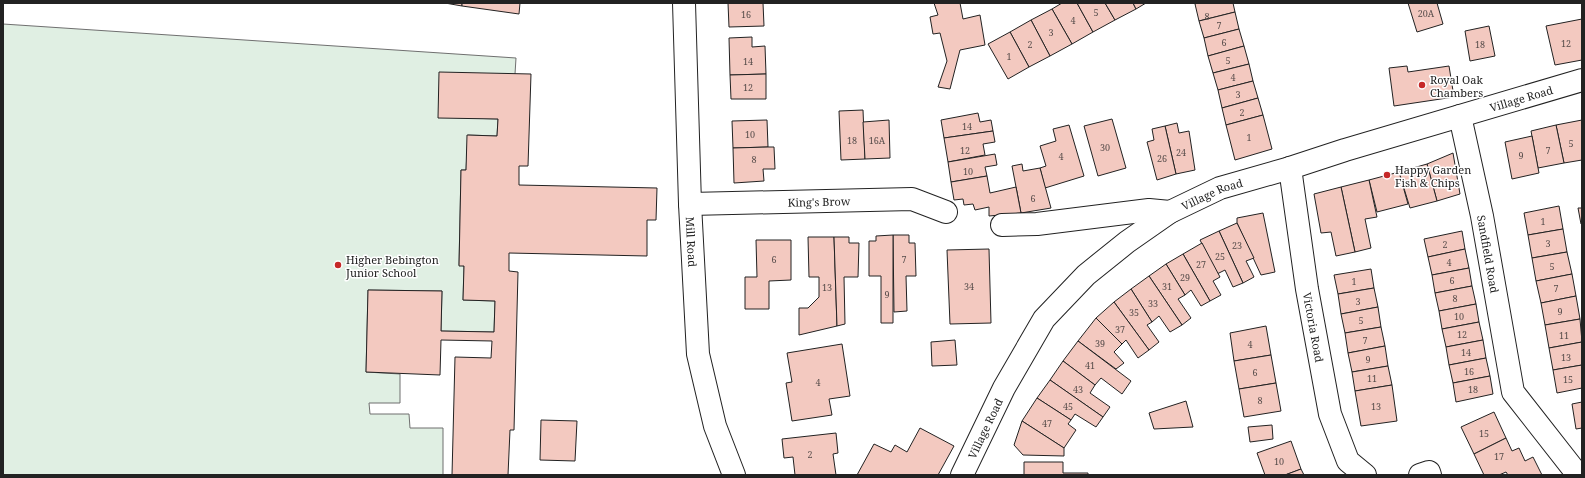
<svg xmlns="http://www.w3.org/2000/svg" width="1585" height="478" font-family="'Noto Serif',serif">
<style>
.green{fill:#e0efe3;stroke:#6f6f6f}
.building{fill:#f3c9c0;stroke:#222}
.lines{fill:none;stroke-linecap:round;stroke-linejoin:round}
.minor-casing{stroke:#222;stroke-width:24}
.major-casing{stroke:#222;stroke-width:24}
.minor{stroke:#fff;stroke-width:22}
.major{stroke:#fff;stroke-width:22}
.poi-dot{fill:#c62828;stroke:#fff;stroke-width:1.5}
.labels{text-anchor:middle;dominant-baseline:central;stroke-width:3;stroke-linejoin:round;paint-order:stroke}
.number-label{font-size:9px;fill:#564c4a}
.poi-label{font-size:11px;fill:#222;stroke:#fff;text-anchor:start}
.street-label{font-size:11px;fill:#222;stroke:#fff}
</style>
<rect width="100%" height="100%" fill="#fff"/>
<!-- green -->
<path class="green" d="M3,24L516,58L515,74L439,117L498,119L497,136L468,135L466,170H461L459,265L464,266L463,300L495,301L494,332L441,331L442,291L368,290L366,372L400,374V403H369L370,414H409L410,428H443V475H3Z"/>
<!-- building -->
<g class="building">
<path d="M445,3H462V6Z"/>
<path d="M462,3H520L519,14L462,6Z"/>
<path d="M728,3H763L764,26L729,27Z"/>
<path d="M934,3H960L963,19L980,15L985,45L960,50L950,89L938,87L947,61L940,33L933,34L930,17L938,15Z"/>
<path d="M1062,3H1077L1093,32L1072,44L1052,9Z"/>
<path d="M1077,3H1105L1115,20L1093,32Z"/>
<path d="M1105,3H1133L1136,9L1115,20Z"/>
<path d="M1133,3H1146L1136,9Z"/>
<path d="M1198,3H1233L1235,12L1199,21L1195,4Z"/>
<path d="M1408,3H1437L1443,24L1417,32Z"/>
<path d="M1052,9L1072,44L1050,56L1031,20Z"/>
<path d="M1235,12L1239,29L1204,38L1199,21Z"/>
<path d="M1582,19V60L1555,65L1546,26Z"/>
<path d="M1031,20L1050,56L1029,67L1010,32Z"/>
<path d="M1489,26L1495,56L1470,61L1465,31Z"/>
<path d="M1239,29L1244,46L1208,56L1204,38Z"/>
<path d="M1010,32L1029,67L1008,79L988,44Z"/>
<path d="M752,37V47L765,46L766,74L730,75L729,38Z"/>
<path d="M1244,46L1249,64L1213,73L1208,56Z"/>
<path d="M1249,64L1253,81L1218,90L1213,73Z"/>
<path d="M1407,66L1408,72L1449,66L1454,97L1394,106L1389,68Z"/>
<path d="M439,72L531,74L528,166H519V185L657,188L656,220H647V256L509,253V271L518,272L514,430H510L508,475H452L455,357L491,358L492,341L441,340L440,375L366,372L368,290L442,291L441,331L494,332L495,301L463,300L464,266H459L461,170H466L467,135L497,136L498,119L438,118Z"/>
<path d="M766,74V99H731L730,75Z"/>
<path d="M1253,81L1258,98L1222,108L1218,90Z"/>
<path d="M1258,98L1263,115L1226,125L1222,108Z"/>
<path d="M863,110L865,159L841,160L839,111Z"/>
<path d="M978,113L980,122L991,120L993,131L944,138L941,120Z"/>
<path d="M1263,115L1272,149L1235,160L1226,125Z"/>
<path d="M1112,119L1126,168L1098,176L1084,126Z"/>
<path d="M767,120L768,147L733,148L732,121Z"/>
<path d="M889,120L890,158L865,159L863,122Z"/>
<path d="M1582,120V160L1564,163L1556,125Z"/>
<path d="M1177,123L1179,133L1189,131L1195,170L1176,174L1165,126Z"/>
<path d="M1069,125L1084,176L1045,188L1040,168L1046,166L1040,146L1056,141L1053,129Z"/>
<path d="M1556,125L1564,163L1538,168L1531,131Z"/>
<path d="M1165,126L1176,174L1157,180L1147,142L1154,140L1152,129Z"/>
<path d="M993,131L995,142L983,144L985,155L948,162L944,138Z"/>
<path d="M1532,136L1539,173L1512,179L1505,142Z"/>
<path d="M768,147H774L775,169H763L764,181L734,183L733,148Z"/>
<path d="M1453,153L1460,194L1437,201L1427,164Z"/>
<path d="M995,154L997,165L985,167L987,176L951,182L948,162Z"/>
<path d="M1022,164L1023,171L1040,168L1051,208L1021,213L1012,166Z"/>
<path d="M1427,164L1437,201L1410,208L1399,172Z"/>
<path d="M1399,172L1408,204L1377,212L1369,180Z"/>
<path d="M987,176L990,193L1016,187L1021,213L989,216V207L975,210L973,204L964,205L963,199L954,200L951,182Z"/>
<path d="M1369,180L1377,217L1365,219L1371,248L1355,252L1341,187Z"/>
<path d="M1341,187L1355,252L1336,256L1331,232L1321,233L1314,194Z"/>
<path d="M1559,206L1563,229L1528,235L1524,213Z"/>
<path d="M1578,208H1582V224H1581Z"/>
<path d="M1263,213L1275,272L1261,275L1237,223V218Z"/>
<path d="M1237,223L1254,258L1246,261L1254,277L1243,283L1219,231Z"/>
<path d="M1563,229L1567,252L1532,258L1528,235Z"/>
<path d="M1219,231L1243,283L1233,287L1225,270L1217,274L1200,240Z"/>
<path d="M1462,231L1465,249L1428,257L1424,239Z"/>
<path d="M893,235H909V243H915L916,276H906L907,311L894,312Z"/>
<path d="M893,235V323H881V276H869V241H876V236Z"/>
<path d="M808,237H834L837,326L799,335V308H808L819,297V277H809Z"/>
<path d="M834,237H849V243H859L858,277H844L845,324L837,326Z"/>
<path d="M756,240H791V280L769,281V309H745V277H757Z"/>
<path d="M1202,243L1220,277L1213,281L1221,295L1210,301L1183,254Z"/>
<path d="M989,249L991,323L950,324L947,250Z"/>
<path d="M1465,249L1469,268L1432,275L1428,257Z"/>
<path d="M1567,252L1572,274L1536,281L1532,258Z"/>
<path d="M1183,254L1210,301L1201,306L1191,290L1185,295L1166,264Z"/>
<path d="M1166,264L1185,295L1178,299L1191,318L1182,325L1149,276Z"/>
<path d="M1469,268L1472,286L1435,293L1432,275Z"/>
<path d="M1371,269L1374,288L1338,294L1334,275Z"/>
<path d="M1572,274L1576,296L1541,303L1536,281Z"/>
<path d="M1149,276L1182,325L1170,332L1159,316L1152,322L1131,289Z"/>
<path d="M1472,286L1476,304L1439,311L1435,293Z"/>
<path d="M1374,288L1378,307L1341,314L1338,294Z"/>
<path d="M1131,289L1152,322L1147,325L1159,342L1149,350L1114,302Z"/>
<path d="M1576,296L1580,319L1545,325L1541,303Z"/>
<path d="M1114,302L1149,350L1138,358L1126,340L1122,344L1096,318Z"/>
<path d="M1476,304L1479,322L1442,329L1439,311Z"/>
<path d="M1378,307L1381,327L1345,333L1341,314Z"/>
<path d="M1096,318L1122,344L1114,352L1124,363L1116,369L1078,341Z"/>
<path d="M1580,319L1582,342L1549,348L1545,325Z"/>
<path d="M1479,322L1483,340L1446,347L1442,329Z"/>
<path d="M1266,326L1271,355L1234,361L1230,333Z"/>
<path d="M1381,327L1385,346L1348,353L1345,333Z"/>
<path d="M955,340L957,365L932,366L931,342Z"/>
<path d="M1483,340L1486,358L1449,365L1446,347Z"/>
<path d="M1078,341L1131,381L1122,394L1101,378L1095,385L1063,361Z"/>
<path d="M1582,342V365L1553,370L1549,348Z"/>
<path d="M842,344L850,396L829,399L832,415L792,421L786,383L792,382L787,353Z"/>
<path d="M1385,346L1388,366L1352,372L1348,353Z"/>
<path d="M1271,355L1276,383L1239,389L1234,361Z"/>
<path d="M1486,358L1490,376L1453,383L1449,365Z"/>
<path d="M1063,361L1095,385L1090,393L1110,407L1103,417L1050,380Z"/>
<path d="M1582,365V388L1557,393L1553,370Z"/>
<path d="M1388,366L1392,385L1355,391L1352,372Z"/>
<path d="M1490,376L1493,394L1456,402L1453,383Z"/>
<path d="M1050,380L1103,417L1096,427L1075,414L1071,420L1037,398Z"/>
<path d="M1276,383L1281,411L1244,417L1239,389Z"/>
<path d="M1392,385L1397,421L1361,426L1355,391Z"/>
<path d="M1037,398L1071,420L1068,424L1076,430L1064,448L1022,421Z"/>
<path d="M1186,401L1193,427L1154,429L1149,413Z"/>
<path d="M1582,402V428L1576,429L1572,404Z"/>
<path d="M1494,412L1506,438L1474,454L1461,427Z"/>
<path d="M541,420L577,421L575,461L540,460Z"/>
<path d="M1022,421L1064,448V456L1023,455L1014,445Z"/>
<path d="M1272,425L1273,439L1250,442L1248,427Z"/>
<path d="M920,428L954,446L938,475H857L874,444L891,452L895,445L907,452Z"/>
<path d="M836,433L838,453L833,454L836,475H795L793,457L784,458L782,439Z"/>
<path d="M1506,438L1512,451L1519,448L1525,461L1533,457L1542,475H1508L1506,472L1499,475H1484L1474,454Z"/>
<path d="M1291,441L1301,469L1285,475H1265L1257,453Z"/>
<path d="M1024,462H1063V473H1088V475H1024Z"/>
<path d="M1301,469L1304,475H1285Z"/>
</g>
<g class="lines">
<!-- minor casing -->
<g class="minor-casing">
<g id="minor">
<path id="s1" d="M684,3L690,204L698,354L715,426L734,475"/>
<path id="s2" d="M1460,116L1482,216L1513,392L1578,475"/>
<path id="s3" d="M1290,168L1307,289L1330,414L1348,461L1365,475"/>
<path id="s4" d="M690,204L912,199L946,212"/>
<path d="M1002,225L1037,224L1149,210L1170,212"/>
<path d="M1420,475L1429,472L1430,475"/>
</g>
</g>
<!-- major casing -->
<g class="major-casing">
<g id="major">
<path id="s5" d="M962,475L1004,388L1044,319L1086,275L1127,242L1170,212L1220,188L1290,168L1345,150L1582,80"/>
</g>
</g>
<!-- minor -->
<use href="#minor" class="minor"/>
<!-- major -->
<use href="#major" class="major"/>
</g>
<!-- markers -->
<g class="poi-dot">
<circle cx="1422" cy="85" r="4"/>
<circle cx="1387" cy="175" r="4"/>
<circle cx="338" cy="265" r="4"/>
</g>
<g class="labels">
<!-- number labels -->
<g class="number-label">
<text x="1096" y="12">5</text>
<text x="1426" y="13">20A</text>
<text x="746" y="14">16</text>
<text x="1207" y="16">8</text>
<text x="1073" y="20">4</text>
<text x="1219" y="25">7</text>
<text x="1051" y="32">3</text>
<text x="1224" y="42">6</text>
<text x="1566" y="43">12</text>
<text x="1030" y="44">2</text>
<text x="1480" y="44">18</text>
<text x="1009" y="56">1</text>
<text x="1228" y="60">5</text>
<text x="748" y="61">14</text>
<text x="1233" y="77">4</text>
<text x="748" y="87">12</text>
<text x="1238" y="94">3</text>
<text x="1242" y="112">2</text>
<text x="967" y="126">14</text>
<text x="750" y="134">10</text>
<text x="1249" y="137">1</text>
<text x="852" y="140">18</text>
<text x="877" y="140">16A</text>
<text x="1571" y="143">5</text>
<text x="1105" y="147">30</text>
<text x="965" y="150">12</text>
<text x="1548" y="150">7</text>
<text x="1181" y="152">24</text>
<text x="1521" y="155">9</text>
<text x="1061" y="156">4</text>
<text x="1162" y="158">26</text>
<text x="754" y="159">8</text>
<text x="968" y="171">10</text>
<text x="1033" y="198">6</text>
<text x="1543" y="221">1</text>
<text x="1548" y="243">3</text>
<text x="1445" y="244">2</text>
<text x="1237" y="245">23</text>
<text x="1220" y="256">25</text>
<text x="774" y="259">6</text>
<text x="904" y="259">7</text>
<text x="1449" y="262">4</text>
<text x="1201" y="264">27</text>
<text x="1552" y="266">5</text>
<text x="1185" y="277">29</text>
<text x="1452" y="280">6</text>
<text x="1354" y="281">1</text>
<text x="969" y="286">34</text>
<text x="1167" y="286">31</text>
<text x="827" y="287">13</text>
<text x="1556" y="288">7</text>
<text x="887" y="294">9</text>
<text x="1455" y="298">8</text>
<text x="1358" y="301">3</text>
<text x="1153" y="303">33</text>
<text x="1560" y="311">9</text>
<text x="1134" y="312">35</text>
<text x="1459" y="316">10</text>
<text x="1361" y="320">5</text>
<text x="1120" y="329">37</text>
<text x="1462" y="334">12</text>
<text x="1564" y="335">11</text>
<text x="1365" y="340">7</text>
<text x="1100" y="343">39</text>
<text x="1250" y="344">4</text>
<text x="1466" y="352">14</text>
<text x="1566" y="357">13</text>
<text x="1368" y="359">9</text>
<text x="1090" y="365">41</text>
<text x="1469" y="371">16</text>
<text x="1255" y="372">6</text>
<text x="1372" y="378">11</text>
<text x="1568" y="379">15</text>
<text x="818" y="382">4</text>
<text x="1078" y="389">43</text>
<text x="1473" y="389">18</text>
<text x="1260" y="400">8</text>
<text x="1068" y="406">45</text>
<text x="1376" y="406">13</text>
<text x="1047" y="423">47</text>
<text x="1484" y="433">15</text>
<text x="810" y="454">2</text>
<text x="1499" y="456">17</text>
<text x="1279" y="461">10</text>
</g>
<!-- poi labels -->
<g class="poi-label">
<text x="1430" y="79">Royal Oak<tspan x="1430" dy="13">Chambers</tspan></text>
<text x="1395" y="169">Happy Garden<tspan x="1395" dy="13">Fish &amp; Chips</tspan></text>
<text x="346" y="259">Higher Bebington<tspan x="346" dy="13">Junior School</tspan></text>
</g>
<!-- street labels -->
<g class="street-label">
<text stroke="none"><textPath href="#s5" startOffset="712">Village Road</textPath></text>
<text stroke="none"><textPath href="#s5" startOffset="388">Village Road</textPath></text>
<text stroke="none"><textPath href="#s4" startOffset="129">King's Brow</textPath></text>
<text stroke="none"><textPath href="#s1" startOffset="239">Mill Road</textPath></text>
<text stroke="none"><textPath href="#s2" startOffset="141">Sandfield Road</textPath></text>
<text stroke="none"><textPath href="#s3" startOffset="161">Victoria Road</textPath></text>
<text stroke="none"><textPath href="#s5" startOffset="52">Village Road</textPath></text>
</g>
</g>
<!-- border -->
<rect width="1585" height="478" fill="none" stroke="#222222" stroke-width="8"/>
</svg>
